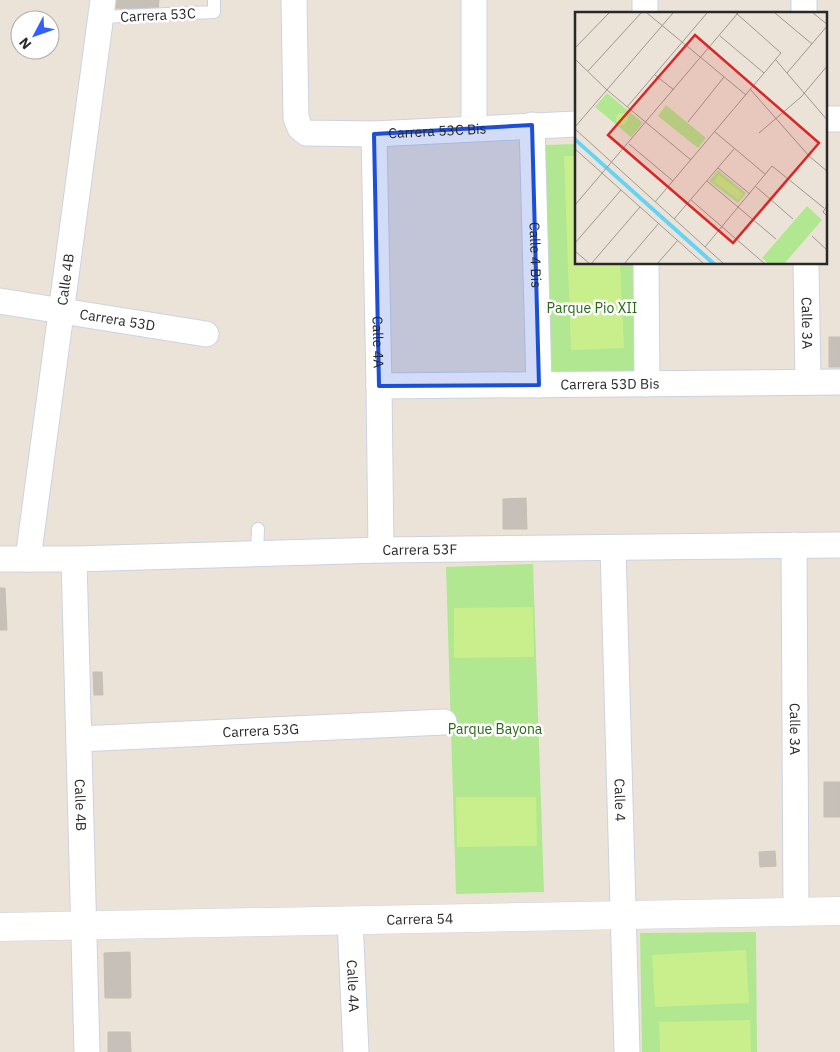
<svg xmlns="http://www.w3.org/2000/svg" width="840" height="1052" font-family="'IBM Plex Sans',sans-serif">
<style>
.green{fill:#b1e790}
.pitch{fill:#c8ef8b}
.building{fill:#c7c0b8;stroke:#c7bfb2}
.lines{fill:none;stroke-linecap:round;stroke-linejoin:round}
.service-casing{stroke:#cdd2e2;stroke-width:14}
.minor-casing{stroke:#cdd2e2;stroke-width:27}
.tertiary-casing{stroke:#cdd2e2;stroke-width:29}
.service{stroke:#fff;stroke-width:12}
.minor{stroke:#fff;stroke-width:25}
.tertiary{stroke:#fff;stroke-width:28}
.marked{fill:#1d4ed8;fill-opacity:0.2;stroke:#1d4ed8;stroke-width:4;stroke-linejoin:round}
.labels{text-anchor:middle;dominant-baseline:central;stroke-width:5;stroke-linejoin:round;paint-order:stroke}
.street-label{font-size:14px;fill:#282828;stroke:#fff}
.park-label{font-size:14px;fill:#296815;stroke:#fff}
.inset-road{fill:none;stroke:#9e9892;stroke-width:1}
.view{fill:#d62828;fill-opacity:0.15;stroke:#d62828;stroke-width:2.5}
.inset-edge{fill:none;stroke:#282828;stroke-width:2.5}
</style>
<rect width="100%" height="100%" fill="#ece3d8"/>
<!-- green -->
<g class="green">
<path d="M576,144V264H634L638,372L551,375L543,145Z"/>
<path d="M533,564L544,892L456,894L446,567Z"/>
<path d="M756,932L757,1052H642L640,933Z"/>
</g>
<!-- pitch -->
<g class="pitch">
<path d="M564,156H576V264H620L624,348L571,350Z"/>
<path d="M533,607L534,657L454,658V608Z"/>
<path d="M456,797H536L537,846L457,847Z"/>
<path d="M746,950L749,1003L655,1007L652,955Z"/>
<path d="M750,1020L751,1052H660L659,1022Z"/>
</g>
<!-- building -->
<g class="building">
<path d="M115,0H159L158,10L115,8Z"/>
<rect x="829" y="337" width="11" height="30"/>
<path d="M526,498L527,529H503V499Z"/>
<path d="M0,588H5L7,630H0Z"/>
<path d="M93,672H102L103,695H94Z"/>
<rect x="824" y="782" width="16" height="35"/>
<path d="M775,851L776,866L760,867L759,852Z"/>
<path d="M130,952L131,998H105L104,953Z"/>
<path d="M108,1032H130L131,1052H108Z"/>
</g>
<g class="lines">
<!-- service casing -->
<g class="service-casing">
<g id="service">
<path d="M101,17L214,12V0"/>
<path d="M257,553L258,529"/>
</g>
</g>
<!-- minor casing -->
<g class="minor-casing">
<g id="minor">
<path id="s1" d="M294,0L296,118L300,128L306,133L374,134L576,124"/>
<path d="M645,0V14"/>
<path d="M804,14V0"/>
<path d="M826,119H840"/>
<path id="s2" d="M532,125L539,385"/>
<path d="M474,128V0"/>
<path id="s3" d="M374,134L379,386L381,550"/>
<path d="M646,264L647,384"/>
<path id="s4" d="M806,264L808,382"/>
<path id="s5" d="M0,301L206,334"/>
<path id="s6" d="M379,386L840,382"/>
<path id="s7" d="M794,545L796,912"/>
<path id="s8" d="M613,548L627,1052"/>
<path id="s9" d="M0,559H74L381,550L840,545"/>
<path id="s10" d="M28,559L103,0"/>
<path id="s11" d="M74,559L87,1052"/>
<path id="s12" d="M79,739L444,722"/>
<path id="s13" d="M350,920L356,1052"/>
</g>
</g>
<!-- tertiary casing -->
<g class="tertiary-casing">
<g id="tertiary">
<path id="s14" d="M0,927L840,911"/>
</g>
</g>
<!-- service -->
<use href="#service" class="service"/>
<!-- minor -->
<use href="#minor" class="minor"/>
<!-- tertiary -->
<use href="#tertiary" class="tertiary"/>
</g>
<!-- marked area -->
<path class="marked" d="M532,125L539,385L379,386L374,134Z"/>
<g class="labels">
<!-- street labels -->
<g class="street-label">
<text transform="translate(158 15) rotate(-3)">Carrera 53C</text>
<text stroke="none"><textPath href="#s1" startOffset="268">Carrera 53C Bis</textPath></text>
<text stroke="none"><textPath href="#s2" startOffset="130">Calle 4 Bis</textPath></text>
<text stroke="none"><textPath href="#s10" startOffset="282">Calle 4B</textPath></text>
<text stroke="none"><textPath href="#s5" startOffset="119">Carrera 53D</textPath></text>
<text stroke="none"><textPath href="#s4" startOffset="59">Calle 3A</textPath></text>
<text stroke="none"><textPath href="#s3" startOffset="208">Calle 4A</textPath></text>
<text stroke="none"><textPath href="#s6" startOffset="231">Carrera 53D Bis</textPath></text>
<text stroke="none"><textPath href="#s9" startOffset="420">Carrera 53F</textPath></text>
<text stroke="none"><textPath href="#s7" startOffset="184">Calle 3A</textPath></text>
<text stroke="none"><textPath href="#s12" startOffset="182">Carrera 53G</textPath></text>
<text stroke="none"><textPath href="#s8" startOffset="252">Calle 4</textPath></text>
<text stroke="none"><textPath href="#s11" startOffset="246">Calle 4B</textPath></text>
<text stroke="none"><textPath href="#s14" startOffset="420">Carrera 54</textPath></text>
<text stroke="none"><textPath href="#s13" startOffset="66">Calle 4A</textPath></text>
</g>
<!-- park labels -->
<g class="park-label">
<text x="592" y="308">Parque Pio XII</text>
<text x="495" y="729">Parque Bayona</text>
</g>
</g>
<!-- overview -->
<g transform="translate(575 12)">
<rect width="252" height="252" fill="#ece3d8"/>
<path d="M32,81L68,111L56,125L20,95ZM91,93L131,126L123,136L83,104ZM143,158L171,181L163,191L134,169ZM232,194L247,208L209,252H194L187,246Z" fill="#b1e790"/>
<path d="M41 107a6 6 0 1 1 12 0a6 6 0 1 1-12 0ZM144,163L168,182L163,188L139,169Z" fill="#c8ef8b"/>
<path d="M0,125L142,252H136L0,130Z" fill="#63d4f6"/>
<path class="inset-road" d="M72,1L171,83M200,1L237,32M238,1L253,13M145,24L189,61M0,36L34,1M0,47L32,78L116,148M200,47L253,109M13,59L66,1M212,61L253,13M80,63L99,78M175,77L234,144L253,160M52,95L132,1M113,110L149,65M0,115L98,1M0,117L149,252M140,120L190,162M184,121L226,85L253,53M54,132L98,169M0,137L129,252M143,156L175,182M132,169L201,227M180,174L218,207M116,188L190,252M80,190L206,41L161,1M253,192L248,200L253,205M0,193L163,1M99,207L159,137M237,224L253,239M0,231L46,178M130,235L197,154L249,196M0,239L15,252M16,252L65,195M49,252L84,211M82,252L103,228"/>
<path class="view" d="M120,23L244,131L158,231L33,123Z"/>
<rect width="252" height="252" class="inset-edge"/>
</g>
<!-- north arrow -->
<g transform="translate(35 35) rotate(229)"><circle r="24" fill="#ffffff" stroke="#a9a9a9"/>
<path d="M0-4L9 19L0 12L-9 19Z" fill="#325fff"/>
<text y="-8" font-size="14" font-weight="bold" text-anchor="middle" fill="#282828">N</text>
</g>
</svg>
